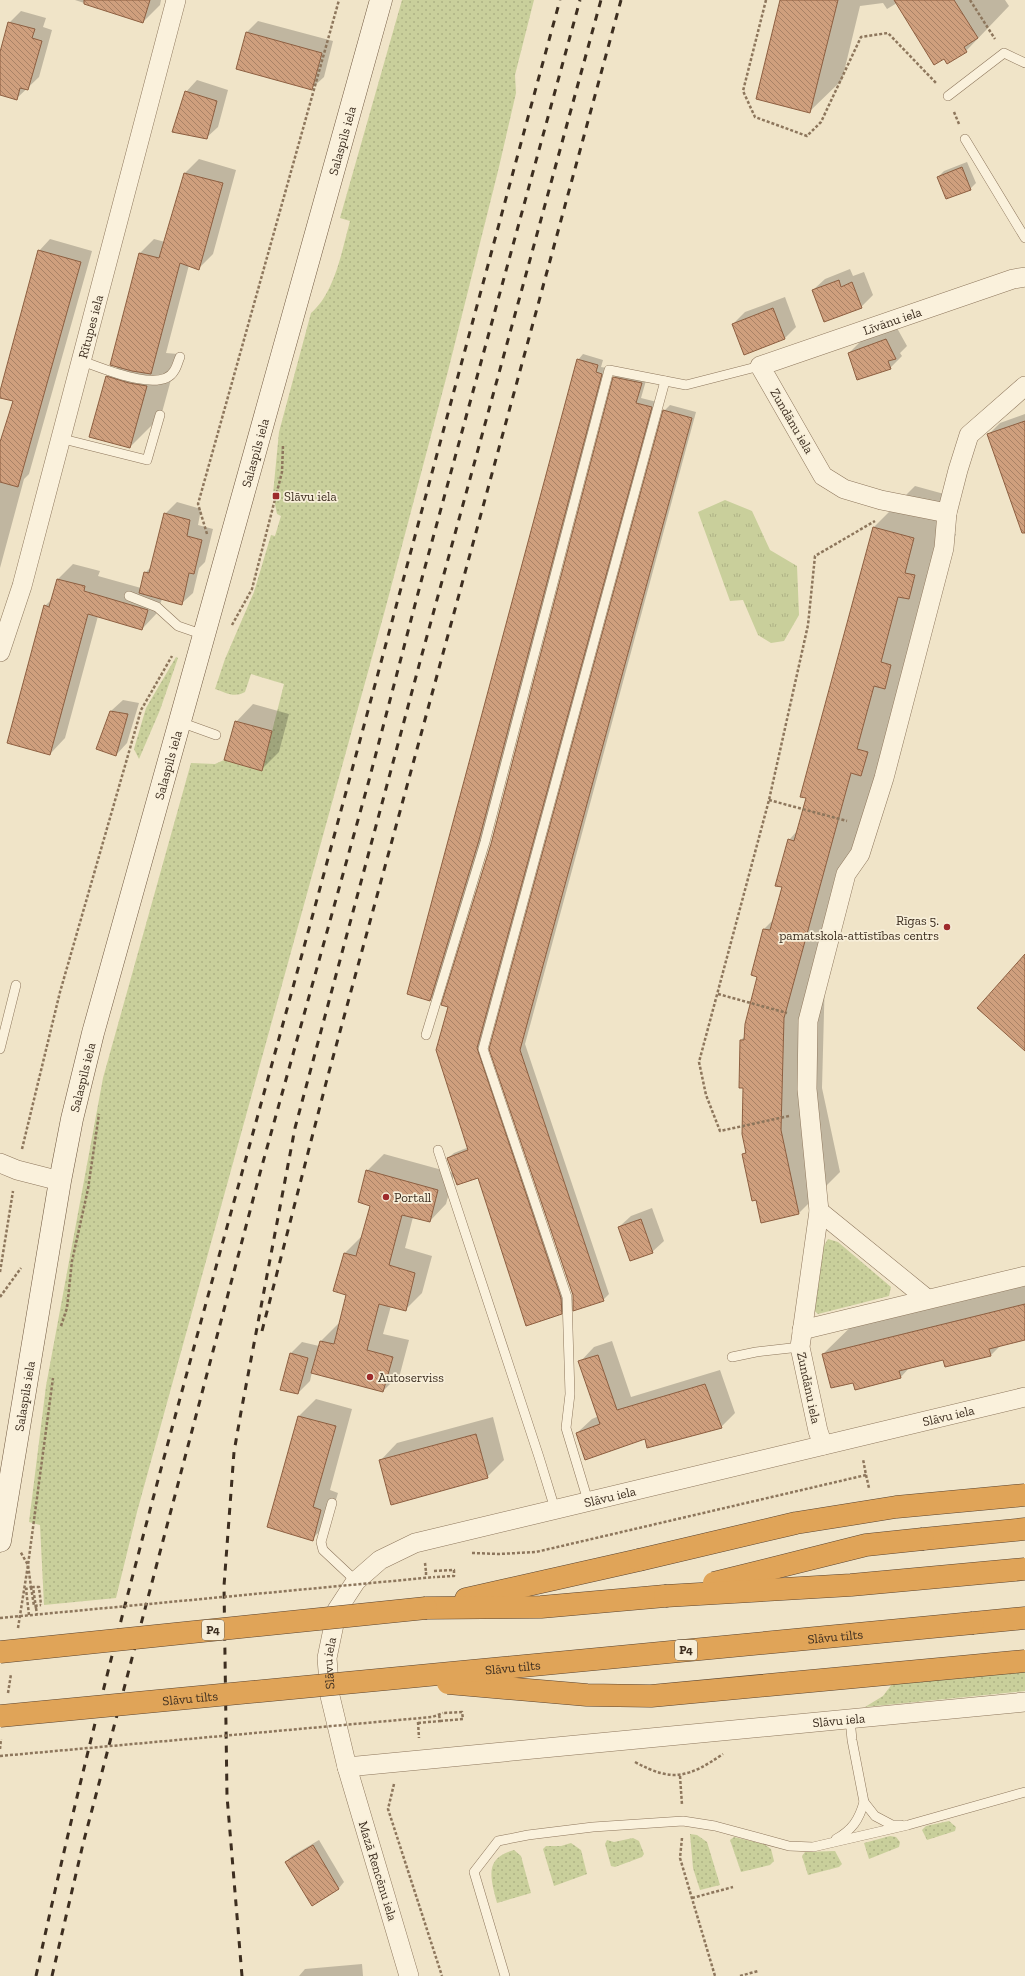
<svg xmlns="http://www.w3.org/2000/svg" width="1025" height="1976" font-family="'Zilla Slab',serif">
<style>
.grass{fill:url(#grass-dots)}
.park{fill:url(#park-tufts)}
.shadow{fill:#0003}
.building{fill:url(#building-back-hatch);stroke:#8d5f41}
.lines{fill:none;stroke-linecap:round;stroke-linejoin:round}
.lane-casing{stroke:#8d765c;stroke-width:10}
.street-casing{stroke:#8d765c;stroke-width:20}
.secondary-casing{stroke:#6f573f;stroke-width:23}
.highway-casing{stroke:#5b4430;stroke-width:23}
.path{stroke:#8d765c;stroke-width:2.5;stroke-dasharray:3 2;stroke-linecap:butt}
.lane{stroke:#faf1dc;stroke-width:9}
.street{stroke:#faf1dc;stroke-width:19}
.secondary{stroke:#faf1dc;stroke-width:22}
.highway{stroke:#e0a458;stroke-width:22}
.rail{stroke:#3d2e20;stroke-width:3;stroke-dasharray:7 7;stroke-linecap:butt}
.highway-bridge-casing{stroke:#5b4430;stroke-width:23;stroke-linecap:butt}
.path-bridge{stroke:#8d765c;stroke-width:2.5;stroke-dasharray:3 2;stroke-linecap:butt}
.highway-bridge{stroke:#e0a458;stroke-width:22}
.poi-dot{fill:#9e2a2b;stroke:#f7eed8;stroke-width:1.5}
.labels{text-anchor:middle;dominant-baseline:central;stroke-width:3.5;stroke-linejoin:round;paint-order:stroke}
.shield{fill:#f7eed8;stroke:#756857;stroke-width:1}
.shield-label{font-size:12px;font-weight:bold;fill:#3d2e20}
.street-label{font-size:13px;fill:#3d2e20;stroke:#f7eed8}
.poi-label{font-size:13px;fill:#3d2e20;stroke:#f7eed8;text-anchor:start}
</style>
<defs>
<pattern id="grass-dots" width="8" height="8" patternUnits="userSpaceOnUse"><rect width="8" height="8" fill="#c9cf9b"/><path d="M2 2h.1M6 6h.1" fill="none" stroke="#aeb285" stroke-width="1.8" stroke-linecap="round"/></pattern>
<pattern id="park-tufts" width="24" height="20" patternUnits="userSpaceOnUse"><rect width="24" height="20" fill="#c9cf9b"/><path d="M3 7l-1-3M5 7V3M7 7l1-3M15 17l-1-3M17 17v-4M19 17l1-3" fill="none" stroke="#aeb285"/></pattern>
<pattern id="building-back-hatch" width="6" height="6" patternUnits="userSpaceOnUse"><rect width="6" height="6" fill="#cf9f7d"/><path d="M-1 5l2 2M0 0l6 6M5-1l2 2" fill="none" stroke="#a98266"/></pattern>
</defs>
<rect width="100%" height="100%" fill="#f0e4c8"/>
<!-- grass -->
<g class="grass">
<path d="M402,0H534L515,75L516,93L499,167L448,371L385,610L137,1512L116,1598L44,1605L40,1525L29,1522L46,1386L103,1078L191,763L215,764L224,760L262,771L284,684L251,674L245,692C234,698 227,693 215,689L225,659L254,592L271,535L275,536L281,516L277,514L273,494L279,432L311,313C335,293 342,250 350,221L340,218Z"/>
<path d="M176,657L178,658L160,710L139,759L134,749L146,708Z"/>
<path d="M828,1239L838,1242L891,1287L889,1296L818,1314L810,1307L822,1249Z"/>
<path d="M1025,1668V1691L865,1707L883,1696L892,1684Z"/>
<path d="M949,1821L956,1827L955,1831L927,1840L922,1830L926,1826Z"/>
<path d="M690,1834L697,1835L707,1842L720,1885L700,1890L693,1868Z"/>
<path d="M890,1836L896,1837L900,1842L899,1847L869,1859L864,1843Z"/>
<path d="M734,1837L764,1844L771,1849L774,1861L770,1865L741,1872L730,1840Z"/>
<path d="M633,1838L639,1841L644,1854L642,1857L615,1867L611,1866L605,1844L607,1840L614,1842Z"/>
<path d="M571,1843L581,1850L587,1874L554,1886L543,1849L546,1846H561Z"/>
<path d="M514,1850L521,1856L531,1893L497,1903C491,1879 483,1858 514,1850Z"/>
<path d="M835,1851L842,1864L839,1867L808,1875L802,1856L805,1852Z"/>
</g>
<!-- park -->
<path class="park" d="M725,500L752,511L770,550L797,566L799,615L784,641L771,643L758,635L743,600L730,601L698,512Z"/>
<!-- shadow -->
<g class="shadow">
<path d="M75,0H161L160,5L143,22Z"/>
<path d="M781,0H1005L1009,6L966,51L944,58L897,3L887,9L883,3L860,6L842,80L810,111Z"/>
<path d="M21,11L46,18L43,27L52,30L39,77L16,99L0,94V56L9,23Z"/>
<path d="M258,21L333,41L324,77L312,88L246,33Z"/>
<path d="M197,80L228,90L218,127L206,138L186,92Z"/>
<path d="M199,159L236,170L213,254L199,268L189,265L166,353L178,354L161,416L130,447L107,377L118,366L111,364L140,253L154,239L165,242L185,173Z"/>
<path d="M967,162L976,183L970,189L938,177L944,171Z"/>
<path d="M50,239L92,251L29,474L24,479L0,568V446L14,400L0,397V395L39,251Z"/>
<path d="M850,269L853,276L864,272L873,295L861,307L813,290L825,279Z"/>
<path d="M785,297L796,327L785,338L744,354L733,324L745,312Z"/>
<path d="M897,328L907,346L900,353L902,356L890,368L849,353L861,341Z"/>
<path d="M583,354L603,360L601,367L607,368L484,834L435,995L430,1000L578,360Z"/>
<path d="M620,372L647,377L641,398L657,402L482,1041L567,1308L561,1313L478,1176L454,1175L446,1204L430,1221L413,1217L405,1248L432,1256L422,1293L405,1310L391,1306L383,1334L409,1340L400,1374L383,1391L312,1372L310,1381L298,1393L290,1354L302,1342L319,1346L321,1341L338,1324L340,1325L348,1294L345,1253L362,1236L371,1205L367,1171L384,1154L453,1173L448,1158L454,1153L469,1147L492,844L614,377Z"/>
<path d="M670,405L696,412L525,1044L609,1294L603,1300L574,1295L490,1049L664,411Z"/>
<path d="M1025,414V497L988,435L1000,423Z"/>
<path d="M915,486L955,497L945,531L956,534L887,749L825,975L822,1088L840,1172L798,1214L743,1154L747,1151L744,1087H740L741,1040L745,1036L759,976L764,929L774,919L783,887L789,840L798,830L874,527Z"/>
<path d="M177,502L201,509L198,525L213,529L205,562L199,568L193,593L181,604L162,599L157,613L142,629L98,616L65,738L50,754L45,606L53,598L58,579L73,564L100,571L98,576L141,588L145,573L152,566L165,514Z"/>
<path d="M123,700L139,703L127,743L116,755L111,711Z"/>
<path d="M253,704L289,714L279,752L261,770L236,722Z"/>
<path d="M652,1208L664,1241L652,1252L619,1227L631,1216Z"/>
<path d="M1025,1274V1339L1001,1345L991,1355L943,1359L910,1367L900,1378L854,1381L823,1354L865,1313Z"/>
<path d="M612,1341L631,1397L720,1370L735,1413L721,1427L645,1438L577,1433L592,1419L599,1416L580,1362L594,1347Z"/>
<path d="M316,1399L352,1409L330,1490L338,1493L329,1522L312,1539L268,1527L299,1416Z"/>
<path d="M493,1417L504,1460L487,1477L380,1461L397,1443Z"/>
<path d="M319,1840L344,1882L339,1888L312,1904L286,1862L292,1856Z"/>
<path d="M362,1964L363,1976H299L305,1969Z"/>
</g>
<!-- building -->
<g class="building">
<path d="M84,0H150L143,23L84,4Z"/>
<path d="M780,0H838L810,113L756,99Z"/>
<path d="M894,0H954L978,38L964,47L967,52L947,64L944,59L934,65Z"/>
<path d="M8,22L35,29L32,38L42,41L28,90L20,88L17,100L0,95V52Z"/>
<path d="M246,32L322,53L312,90L236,69Z"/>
<path d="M185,91L217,101L207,139L172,132Z"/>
<path d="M962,167L971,190L946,199L937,177Z"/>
<path d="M184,173L223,183L199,270L180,263L151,374L132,371L110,365L139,253L159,258Z"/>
<path d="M38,250L81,262L18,487L0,482V442L13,401L0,398V391Z"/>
<path d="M839,280L841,287L852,282L862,308L824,322L812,290Z"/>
<path d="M773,308L785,339L744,355L732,324Z"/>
<path d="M886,339L896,359L888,361L891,369L857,380L848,353Z"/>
<path d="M577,359L598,365L596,372L602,374L479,840L430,1001L407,994Z"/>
<path d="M106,376L129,383L147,386L130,448L89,437Z"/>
<path d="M613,377L642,383L636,403L652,407L477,1048L561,1298L562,1314L526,1326L478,1178L457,1185L447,1158L468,1150L436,1050L448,1007L441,1005L491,844Z"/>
<path d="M663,410L692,418L520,1050L604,1301L573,1311V1295L489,1049Z"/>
<path d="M1025,421V533H1022L987,434Z"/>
<path d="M164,513L190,520L187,536L202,540L194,574L189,573L182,605L139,593L144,572L149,573Z"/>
<path d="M873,527L914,538L905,573L915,575L909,599L898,597L881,662L891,665L885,689L874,686L857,749L868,752L861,776L851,773L784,1018L781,1130L799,1214L761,1223L756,1200L752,1201L742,1154L746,1153L742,1134L743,1088H739L740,1040H744L745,1024L757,977L751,975L763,929L770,930L782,887L775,886L788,839L794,841L806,798L800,797Z"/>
<path d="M57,579L85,586L84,591L148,610L142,630L88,614L50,755L7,743L44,605L49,607Z"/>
<path d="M110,711L128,714L116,756L96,749Z"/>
<path d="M235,721L272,731L262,771L224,760Z"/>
<path d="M1025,954V1051L977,1008Z"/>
<path d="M366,1170L438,1190L430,1222L402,1215L389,1265L415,1273L406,1311L379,1304L367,1350L393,1357L383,1392L311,1373L320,1341L334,1344L346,1295L333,1291L344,1253L356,1256L370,1206L358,1202Z"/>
<path d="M641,1219L653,1253L630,1261L618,1227Z"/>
<path d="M1025,1304V1340L989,1349L991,1356L945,1367L943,1360L899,1371L901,1378L855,1390L853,1383L831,1388L822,1354Z"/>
<path d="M290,1353L308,1358L298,1394L280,1390Z"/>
<path d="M598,1355L617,1410L705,1384L722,1428L647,1448L645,1439L585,1460L576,1433L600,1424L578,1361Z"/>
<path d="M298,1416L336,1426L313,1507L321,1510L313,1541L267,1527Z"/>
<path d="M476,1434L488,1478L391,1505L379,1460Z"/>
<path d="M313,1845L339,1889L312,1906L285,1862Z"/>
</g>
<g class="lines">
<!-- lane casing -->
<g class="lane-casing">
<g id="lane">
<path d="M948,96L1004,53L1025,63"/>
<path d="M965,139L1025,238"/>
<path d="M82,361C102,368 161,394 174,371C177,367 178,361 180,357"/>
<path d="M59,438L147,460L160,415"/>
<path d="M129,596L157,607L178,626L204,635"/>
<path d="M180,722L216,735"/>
<path d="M426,1035L485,842L609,370L686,385L760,366"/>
<path d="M0,1049L16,985"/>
<path d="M438,1150L539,1457L555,1509"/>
<path d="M732,1357L756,1352L800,1347"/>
<path d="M588,1501L566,1428L570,1394L567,1297L483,1049L665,381"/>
<path d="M332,1503L321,1542L323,1550L356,1581"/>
<path d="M850,1719L852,1740L864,1802L875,1816L892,1825H901"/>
<path d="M836,1839C852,1830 859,1820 864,1802"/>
<path d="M505,1976L474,1872L498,1841L528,1835L593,1827L683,1821L715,1826L789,1846L813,1847L908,1825L1025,1792"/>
</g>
</g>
<!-- street casing -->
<g class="street-casing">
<g id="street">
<path id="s1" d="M947,513L881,500L844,489L823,476L760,366L1013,279L1025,277"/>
<path id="s2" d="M0,652L22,586L176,0"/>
<path d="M0,1163L17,1170L60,1181"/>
<path d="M819,1211L926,1298"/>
<path d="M802,1330L1025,1276"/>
<path d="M823,1445L818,1431L800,1347L819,1211L807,1089L808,1021L846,874L860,854L884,778L944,548L947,513L958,470L969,435L1025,386"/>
<path id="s3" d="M347,1767L1025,1702"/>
<path id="s4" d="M409,1976L347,1767L330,1696L327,1658L337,1610L356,1581L380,1560L415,1543L1025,1397"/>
</g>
</g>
<!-- secondary casing -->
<g class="secondary-casing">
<g id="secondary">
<path id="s5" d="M0,1541L60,1181L72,1119L93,1033L381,0"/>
</g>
</g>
<!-- highway casing -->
<g class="highway-casing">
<g id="highway">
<path d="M923,1539L1025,1529"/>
<path d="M466,1599L639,1560"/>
<path d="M426,1608L541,1607L665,1596"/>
<path d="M973,1623L1025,1618"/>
</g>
</g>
<!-- path -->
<g class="path">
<path d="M766,0L743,91L755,117L807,136L821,122L861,37L888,33L937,84"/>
<path d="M970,0L995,39"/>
<path d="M954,112L959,124"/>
<path d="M207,534L198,504L339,0"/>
<path d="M232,625L252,589L282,472L283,445"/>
<path d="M769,800L847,821"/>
<path d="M718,994L787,1013"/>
<path d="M789,1116L720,1131L706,1095L699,1062L769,800L808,625L815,556L875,521"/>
<path d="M22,1149L60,992L141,710L172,656"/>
<path d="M0,1272L13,1191"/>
<path d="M0,1297L21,1268"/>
<path d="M61,1326L67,1308L72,1261L88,1189L99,1114"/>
<path d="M866,1475L869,1488"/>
<path d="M472,1553L499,1554L536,1552L866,1475L863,1459"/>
<path d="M425,1563L426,1572"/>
<path d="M434,1571L454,1570V1576L435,1577"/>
<path d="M31,1587L34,1606L41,1605"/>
<path d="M36,1608L37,1614"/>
<path d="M29,1615L26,1589L31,1587L28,1565L53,1378"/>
<path d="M18,1628L28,1565L20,1551"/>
<path d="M8,1693L11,1674"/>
<path d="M440,1721L463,1719L462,1712L443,1713"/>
<path d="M418,1722L419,1738"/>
<path d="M418,1723L440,1721L439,1714"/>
<path d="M0,1749L1,1739"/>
<path d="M635,1762C673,1783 689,1777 723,1754"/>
<path d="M680,1776L682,1805"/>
<path d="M394,1784L388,1809L442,1976"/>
<path d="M682,1838L680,1858L715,1976"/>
<path d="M692,1898L733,1887"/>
<path d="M740,1976L758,1971"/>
</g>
<!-- lane -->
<use href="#lane" class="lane"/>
<!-- street -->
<use href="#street" class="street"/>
<!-- secondary -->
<use href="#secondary" class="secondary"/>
<!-- highway -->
<use href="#highway" class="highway"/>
<!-- rail -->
<g class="rail">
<path d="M262,1331L326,1083L621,0"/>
<path d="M36,1976C105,1658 195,1345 281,1031C375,688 466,343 560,0"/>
<path d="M52,1976L83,1844L260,1173L368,784L422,578L580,0"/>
<path d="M242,1976L227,1796L224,1586L234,1452L241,1412L295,1128L421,658L601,0"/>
</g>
<!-- highway-bridge casing -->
<g class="highway-bridge-casing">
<g id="highway-bridge">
<path d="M639,1560L796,1523L896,1507L1025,1495"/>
<path d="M714,1583L866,1545L923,1539"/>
<path d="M665,1596L851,1585L1025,1569"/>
<path d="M0,1652L426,1608"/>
<path d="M448,1683L587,1695L651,1696L1025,1661"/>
<path id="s6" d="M0,1716L973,1623"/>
</g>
</g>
<!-- path-bridge -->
<g class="path-bridge">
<path d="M426,1572V1577"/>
<path d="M36,1608L33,1587H39L41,1605"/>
<path d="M0,1618L435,1577"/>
<path d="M0,1756L432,1717L443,1713"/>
</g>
<!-- highway-bridge -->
<use href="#highway-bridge" class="highway-bridge"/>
</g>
<!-- markers -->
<g class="poi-dot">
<rect x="272" y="492" width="8" height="8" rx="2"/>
<circle cx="947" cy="927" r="4"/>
<circle cx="386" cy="1197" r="4"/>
<circle cx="370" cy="1377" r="4"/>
</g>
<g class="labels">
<!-- shield labels -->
<g class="shield">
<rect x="202" y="1620" width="22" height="20" rx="3"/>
<rect x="675" y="1640" width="22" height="20" rx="3"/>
</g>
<g class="shield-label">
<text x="213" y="1630">P4</text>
<text x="686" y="1650">P4</text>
</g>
<!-- street labels -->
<g class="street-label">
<text stroke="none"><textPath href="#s5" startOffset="1443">Salaspils iela</textPath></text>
<text stroke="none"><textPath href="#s1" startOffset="397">Līvānu iela</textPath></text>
<text stroke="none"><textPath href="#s2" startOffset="338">Rītupes iela</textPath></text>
<text transform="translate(792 421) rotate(60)">Zundānu iela</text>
<text stroke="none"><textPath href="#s5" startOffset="1119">Salaspils iela</textPath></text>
<text stroke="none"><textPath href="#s5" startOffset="795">Salaspils iela</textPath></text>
<text stroke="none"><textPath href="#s5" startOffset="471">Salaspils iela</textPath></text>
<text transform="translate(809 1388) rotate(78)">Zundānu iela</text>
<text stroke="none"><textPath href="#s5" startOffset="147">Salaspils iela</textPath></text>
<text stroke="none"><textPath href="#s4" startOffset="1032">Slāvu iela</textPath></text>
<text stroke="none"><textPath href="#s4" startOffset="684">Slāvu iela</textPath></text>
<text stroke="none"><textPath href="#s6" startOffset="839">Slāvu tilts</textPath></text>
<text stroke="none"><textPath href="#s4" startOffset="324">Slāvu iela</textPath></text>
<text stroke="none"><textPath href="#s6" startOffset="515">Slāvu tilts</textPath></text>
<text stroke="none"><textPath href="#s6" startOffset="191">Slāvu tilts</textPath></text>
<text stroke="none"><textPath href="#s3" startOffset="494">Slāvu iela</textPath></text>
<text transform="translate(378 1871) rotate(73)">Mazā Rencēnu iela</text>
</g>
<!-- poi labels -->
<g class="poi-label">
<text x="284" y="496">Slāvu iela</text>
<text x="939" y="920" text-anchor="end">Rīgas 5.<tspan x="939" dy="15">pamatskola-attīstības centrs</tspan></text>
<text x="394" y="1197">Portall</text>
<text x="378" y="1377">Autoserviss</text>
</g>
</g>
</svg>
